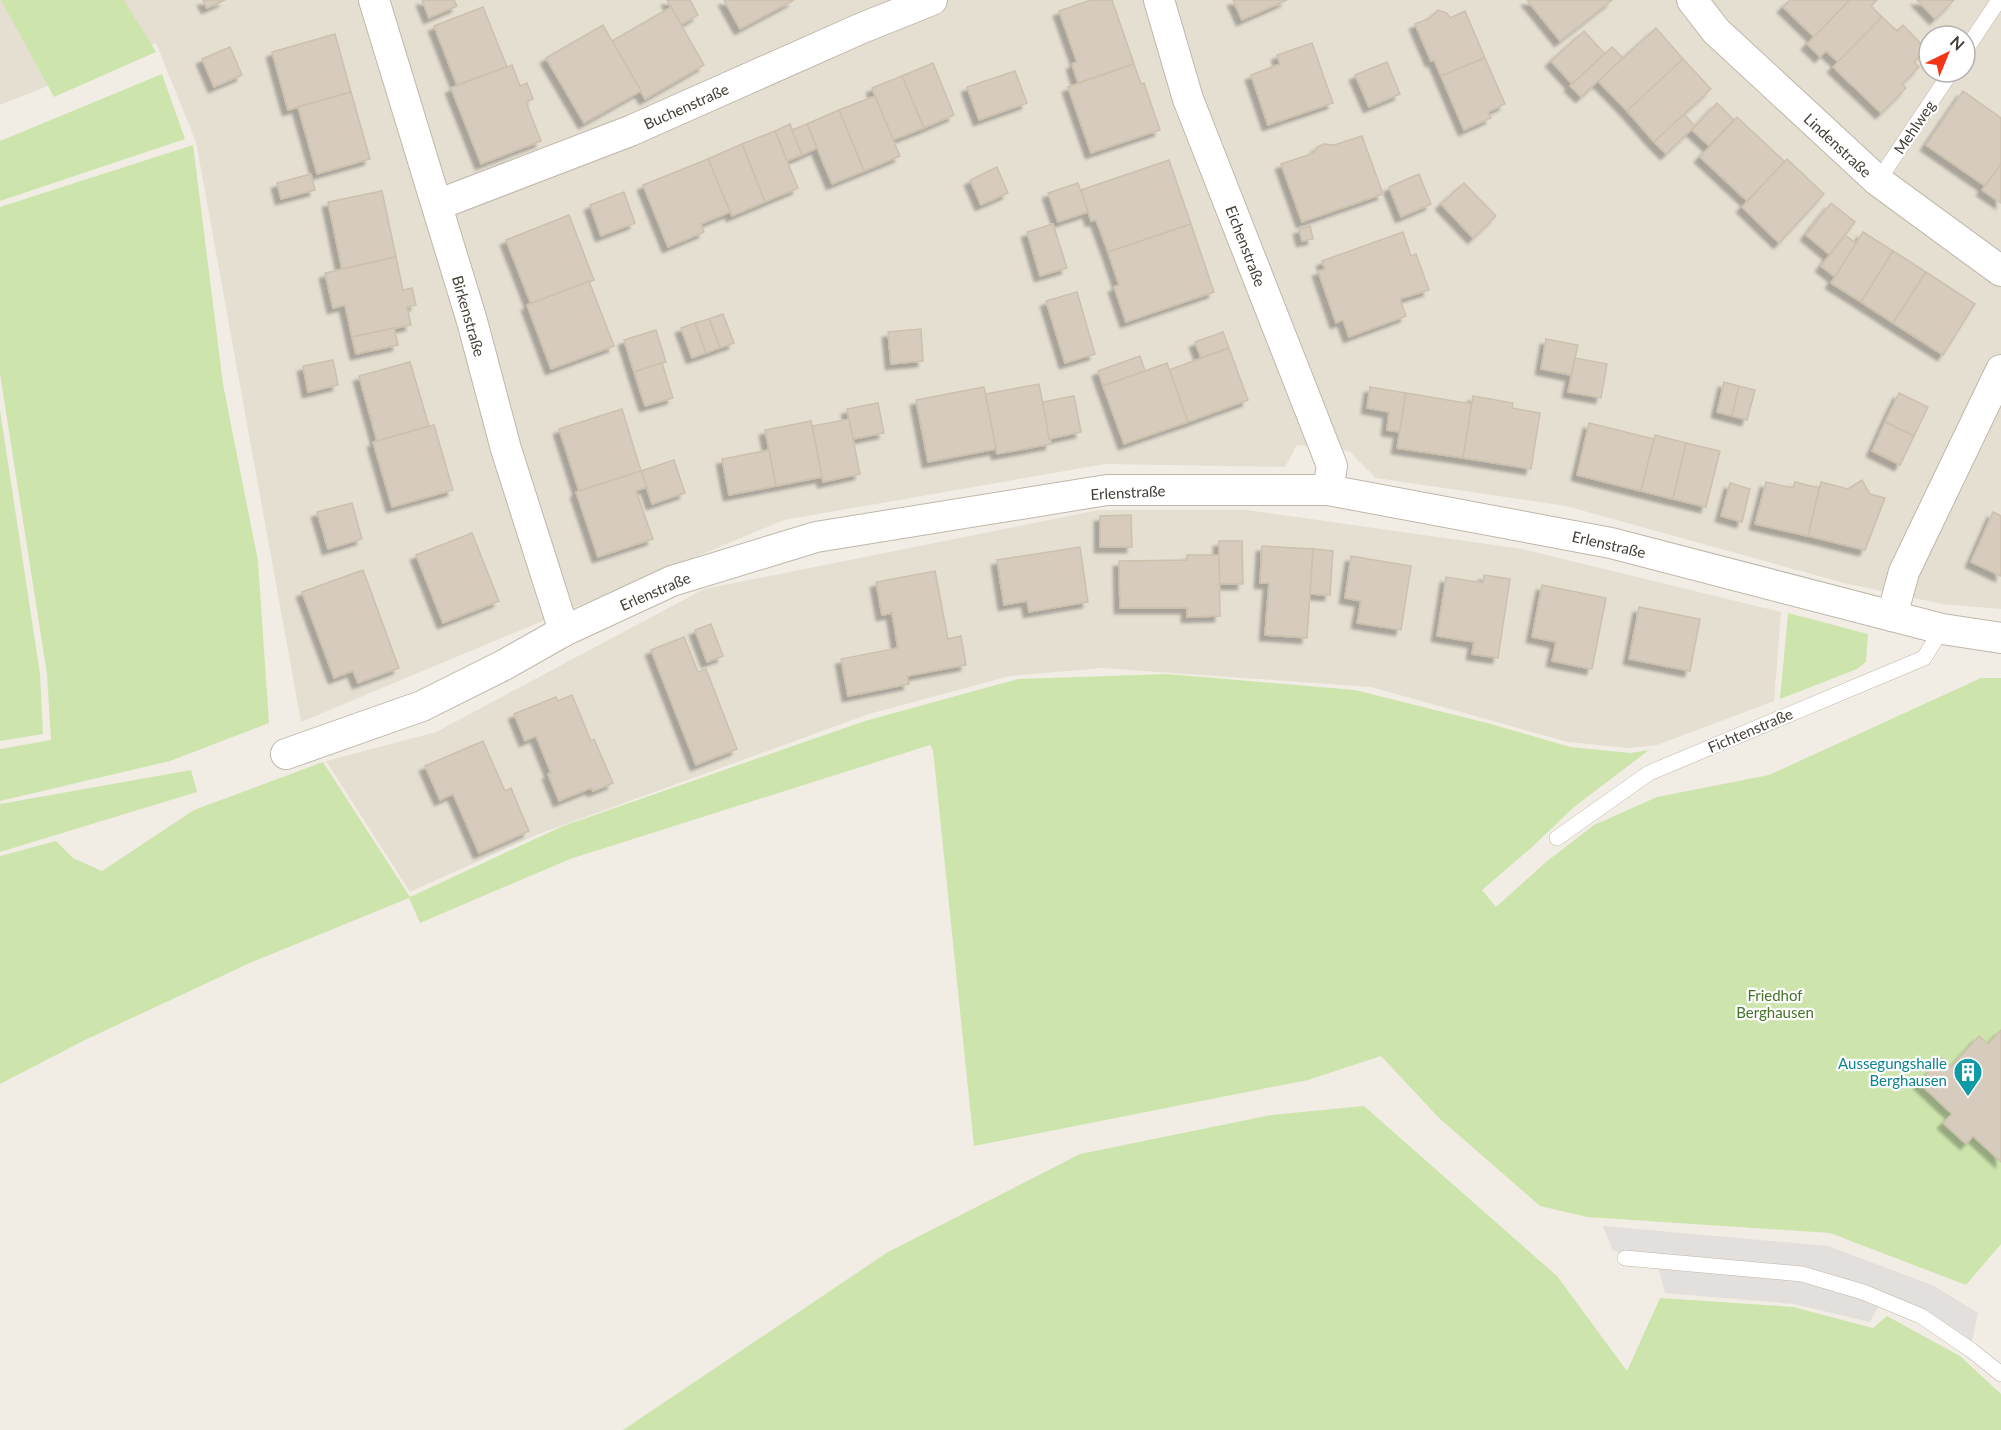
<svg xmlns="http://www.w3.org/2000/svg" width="2001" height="1430" font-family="Lato,sans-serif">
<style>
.residential{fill:#e5dfd2;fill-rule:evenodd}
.green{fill:#cde5ad}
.parking{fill:#e2dfdc}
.building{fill:#d6cbbc;stroke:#cdc0ad;stroke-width:1.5;filter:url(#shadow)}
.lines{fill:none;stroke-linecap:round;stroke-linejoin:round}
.service-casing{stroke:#bfb7aa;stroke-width:16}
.minor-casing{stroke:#bfb7aa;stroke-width:32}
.service{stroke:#fff;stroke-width:15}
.minor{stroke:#fff;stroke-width:30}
.labels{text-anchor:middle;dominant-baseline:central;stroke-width:4.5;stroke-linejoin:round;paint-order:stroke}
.street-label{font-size:15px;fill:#433d34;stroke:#fff}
.park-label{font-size:15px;fill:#467329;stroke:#fff}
.culture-label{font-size:15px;fill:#0d838f;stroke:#fff;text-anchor:end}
</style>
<defs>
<filter id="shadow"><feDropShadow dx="-5.5" dy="5.5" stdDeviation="1.5" flood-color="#0004"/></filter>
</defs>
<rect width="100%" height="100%" fill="#f1ede4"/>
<!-- residential -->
<g class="residential">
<path d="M0,0H2001V609L1942,604L1844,583L1566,506L1376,478L1349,451L1297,445L1285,467L1105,464L784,520L301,722L196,142L156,43L0,105ZM1929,36H1965V72H1929Z"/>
<path d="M1099,510H1247L1522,549L1781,612L1774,701L1657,745L1630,748L1568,742L1371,687L1102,668L1010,676L869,714L536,835L410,892L326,761L436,732L704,589Z"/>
</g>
<!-- green -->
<g class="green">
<path d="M1,0H124L156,52L54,97Z"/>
<path d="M162,74L185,139L0,201V141Z"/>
<path d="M193,145L223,384L258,561L269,723L170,761L0,801V749L51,740L47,674L0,374V207Z"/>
<path d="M0,410L40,674L43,734L0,741Z"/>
<path d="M1788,613L1868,634L1866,662L1857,669L1780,699Z"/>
<path d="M1168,674L1355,690L1491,724L1570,747L1631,753L1649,750L1574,807L1531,848L1482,890L1496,907L1546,862L1594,825L1657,797L1769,775L1981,678H2001V1244L1966,1285L1830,1233L1587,1217L1540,1206L1439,1118L1381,1056L1308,1080L974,1146L933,750L930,745L570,859L420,923L409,898L252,962L85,1040L0,1084V856L56,841L73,858L102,871L194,810L323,762L410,897L563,826L865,721L1018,679Z"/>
<path d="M191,770L197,792L0,852V804Z"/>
<path d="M1364,1106L1557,1276L1627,1371L1660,1298L1793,1307L1873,1328L1887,1316L1960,1356L2001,1394V1430H623L888,1252L1080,1154L1271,1115Z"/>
</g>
<!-- parking -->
<path class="parking" d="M1603,1226L1828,1246L1934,1286L1978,1313L1972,1341L1884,1296L1870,1322L1794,1304L1665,1293L1655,1256L1613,1251Z"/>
<!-- building -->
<g class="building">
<path d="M203,0H225L207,8Z"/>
<path d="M422,0H454L457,6L429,18Z"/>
<path d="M667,0H690L698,15L681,25Z"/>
<path d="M724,0H794L740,29Z"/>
<path d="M1091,0H1112L1134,64L1078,83L1072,64L1077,62L1059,11Z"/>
<path d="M1233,0H1287L1242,20Z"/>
<path d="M1527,0H1612L1560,41Z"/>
<path d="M1790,0H1850L1814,37L1783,7Z"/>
<path d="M1850,0H1877L1871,6L1882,17L1838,62L1826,51L1820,57L1807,44Z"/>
<path d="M1917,0H1954L1935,19Z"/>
<path d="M483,7L507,67L457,85L434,26Z"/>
<path d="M671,7L704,65L645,99L612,41Z"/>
<path d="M1438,10L1447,13L1450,18L1465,11L1485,58L1441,76L1434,60L1431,61L1415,24L1430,18Z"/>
<path d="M1882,17L1897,31L1903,25L1926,49L1914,62L1919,67L1902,84L1906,88L1881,113L1833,67Z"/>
<path d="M603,25L641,91L584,123L546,58Z"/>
<path d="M1656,28L1683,59L1627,111L1598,81Z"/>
<path d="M1584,31L1605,54L1572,84L1551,61Z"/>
<path d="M335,34L351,92L288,110L272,52Z"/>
<path d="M1312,43L1333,103L1268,125L1251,75L1280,64L1277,55Z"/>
<path d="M230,47L242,75L214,87L202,59Z"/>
<path d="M1612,47L1623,58L1581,97L1570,86Z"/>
<path d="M1485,58L1505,104L1488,112L1491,118L1464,130L1441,76Z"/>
<path d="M1683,59L1711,89L1654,142L1627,111Z"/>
<path d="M1387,62L1400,94L1369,107L1355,75Z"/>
<path d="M933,63L954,115L924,128L902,76Z"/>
<path d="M1134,64L1141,84L1144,83L1160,130L1091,153L1068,87Z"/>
<path d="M512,65L520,86L527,83L533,99L526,102L541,141L481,164L451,88Z"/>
<path d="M1015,71L1027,103L979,120L967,87Z"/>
<path d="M902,76L924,128L893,140L872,88Z"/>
<path d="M1963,91L2001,118V164L1985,186L1926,145Z"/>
<path d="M351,92L370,159L317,174L298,107Z"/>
<path d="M875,96L900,156L864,171L839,110Z"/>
<path d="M1717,103L1734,120L1709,146L1692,130Z"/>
<path d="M839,110L864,171L832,184L807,124Z"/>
<path d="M1684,114L1695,126L1666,154L1654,142Z"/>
<path d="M1737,117L1785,162L1747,201L1700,157Z"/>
<path d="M790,124L802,155L787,161L775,131Z"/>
<path d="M807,124L817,148L802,155L792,130Z"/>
<path d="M775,131L798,188L765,202L742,144Z"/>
<path d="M1362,136L1383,194L1302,222L1281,164L1314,153L1317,147L1324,144L1334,145Z"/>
<path d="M742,144L765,202L732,216L708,159Z"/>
<path d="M708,159L730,212L701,224L704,232L668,247L643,185Z"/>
<path d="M1787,159L1824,194L1779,243L1742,207Z"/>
<path d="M1169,160L1191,224L1108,252L1096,220L1091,221L1081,190Z"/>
<path d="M2001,164V203L1982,190Z"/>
<path d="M997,167L1008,193L981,205L970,180Z"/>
<path d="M311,174L315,190L281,199L277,183Z"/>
<path d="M1419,174L1431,204L1401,217L1389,187Z"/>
<path d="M1078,183L1088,212L1058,222L1048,193Z"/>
<path d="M1464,183L1496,216L1473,238L1441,204Z"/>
<path d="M382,191L396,257L342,269L328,202Z"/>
<path d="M624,192L635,223L601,236L590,205Z"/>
<path d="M1831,203L1855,222L1830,255L1806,235Z"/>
<path d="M569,215L594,280L531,304L506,240Z"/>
<path d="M1053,224L1067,268L1040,276L1027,232Z"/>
<path d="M1191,224L1214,292L1126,322L1114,287L1119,285L1108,252Z"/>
<path d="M1310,226L1313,239L1302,241L1299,229Z"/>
<path d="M1403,232L1411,256L1416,254L1429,290L1400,299L1406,316L1349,337L1343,320L1336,323L1318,271L1325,269L1322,261Z"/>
<path d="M1863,232L1893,251L1861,302L1831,283Z"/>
<path d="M1845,235L1856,243L1835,277L1821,266Z"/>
<path d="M1893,251L1926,272L1893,323L1861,302Z"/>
<path d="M396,257L403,290L412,288L416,305L407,307L411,325L352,337L345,305L333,308L325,273Z"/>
<path d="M1926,272L1975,304L1943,355L1893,323Z"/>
<path d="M589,281L614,346L551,369L527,305Z"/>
<path d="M1077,292L1095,354L1065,363L1046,301Z"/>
<path d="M723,314L734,343L720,348L709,319Z"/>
<path d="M709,319L720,348L706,353L695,323Z"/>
<path d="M695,323L706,353L692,358L681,328Z"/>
<path d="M394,328L398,345L356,354L352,337Z"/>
<path d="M921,329L923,361L891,364L888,332Z"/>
<path d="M656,330L666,362L634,372L624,340Z"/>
<path d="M1223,332L1229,348L1201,358L1195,342Z"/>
<path d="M1546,339L1578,345L1571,375L1541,369Z"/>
<path d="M1229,348L1248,400L1188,422L1169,370Z"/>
<path d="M1140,356L1145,371L1103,386L1098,371Z"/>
<path d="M1575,358L1607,364L1601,398L1568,392Z"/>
<path d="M333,360L338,385L308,392L303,366Z"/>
<path d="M410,362L429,426L377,441L359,376Z"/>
<path d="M662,363L673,398L645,406L634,372Z"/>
<path d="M1167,363L1188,422L1124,444L1103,386Z"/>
<path d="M1724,382L1739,386L1732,416L1717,412Z"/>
<path d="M1039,384L1051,444L997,454L985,394Z"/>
<path d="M1739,386L1755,390L1747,420L1732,416Z"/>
<path d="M984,387L996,449L928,462L916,400Z"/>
<path d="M1370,387L1406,393L1400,432L1387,430L1389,412L1367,408Z"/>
<path d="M1406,393L1472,404L1463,458L1397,448Z"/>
<path d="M1899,393L1928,407L1914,436L1885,422Z"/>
<path d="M1074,396L1081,432L1049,439L1043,402Z"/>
<path d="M1473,396L1513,403L1512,408L1540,413L1531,469L1463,458Z"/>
<path d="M878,403L884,433L853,439L847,409Z"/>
<path d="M622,409L641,471L579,491L559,429Z"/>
<path d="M849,419L860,474L823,482L812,426Z"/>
<path d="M811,421L822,477L776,486L765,430Z"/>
<path d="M1885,422L1914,436L1900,465L1872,451Z"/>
<path d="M1589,423L1654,439L1641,491L1577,475Z"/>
<path d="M434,425L453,490L392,507L373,442Z"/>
<path d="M1655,435L1686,443L1673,499L1641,491Z"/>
<path d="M1686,443L1720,451L1706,507L1673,499Z"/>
<path d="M769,450L776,486L729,495L722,459Z"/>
<path d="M674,460L685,493L652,504L641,471Z"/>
<path d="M641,471L647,487L636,491L653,539L598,557L576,492Z"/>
<path d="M1862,480L1870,494L1885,498L1865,550L1808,536L1821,482L1848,489Z"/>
<path d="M1766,482L1793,488L1795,482L1819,488L1808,536L1755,524Z"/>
<path d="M1730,483L1750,489L1742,522L1721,516Z"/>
<path d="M352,503L362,539L328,549L317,512Z"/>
<path d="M1993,512L2001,516V576L1971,562Z"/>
<path d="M1131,515L1132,547H1100V516Z"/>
<path d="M472,533L499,601L443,623L416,555Z"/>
<path d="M1219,541H1242L1243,584H1219Z"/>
<path d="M1262,546L1313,549L1307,638L1265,635L1269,583H1260Z"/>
<path d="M1080,547L1088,602L1029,612L1027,601L1004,605L997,560Z"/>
<path d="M1313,549L1333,551L1330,595L1310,594Z"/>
<path d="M1187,555H1219L1220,616L1187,617V608H1120L1119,561L1187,560Z"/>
<path d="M1351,556L1411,566L1401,630L1357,623L1361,601L1345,598Z"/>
<path d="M363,570L399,668L358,683L353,671L334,678L302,592Z"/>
<path d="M935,571L948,639L961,636L966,665L907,676L909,684L848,696L841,659L898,648L892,613L882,615L876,582Z"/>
<path d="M1484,575L1510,579L1498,658L1472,654L1474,642L1437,636L1446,577L1483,583Z"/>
<path d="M1542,585L1606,598L1592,669L1552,661L1556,642L1532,637Z"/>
<path d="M1639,607L1700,619L1690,671L1629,659Z"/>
<path d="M711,624L723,656L707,662L695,630Z"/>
<path d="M684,637L698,672L706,669L737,749L696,765L651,650Z"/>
<path d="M572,695L591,741L594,739L613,783L593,791L591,788L559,801L548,774L551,773L536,736L525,741L514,714L556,697L558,701Z"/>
<path d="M483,741L505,791L511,788L529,831L479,853L453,794L440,800L425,766Z"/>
<path d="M2001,1030V1162L1973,1136L1966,1144L1943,1123L1952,1114L1919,1083L1942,1058L1951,1067L1979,1036L1988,1044Z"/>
</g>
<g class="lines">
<!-- service casing -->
<g class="service-casing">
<g id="service">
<path d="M1965,51L1999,0"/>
<path d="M1878,181L1951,72"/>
<path d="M1557,838L1649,773L1924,658L1942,629"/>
<path d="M1625,1258L1802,1274L1863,1292L1921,1316L1971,1350L2001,1374"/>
</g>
</g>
<!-- minor casing -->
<g class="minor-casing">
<g id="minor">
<path d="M374,0L472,321L506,449L564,631"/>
<path d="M1159,0L1188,99L1332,466L1328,490"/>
<path d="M1692,0L1716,31L1878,181L2001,271"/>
<path d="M437,205L630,131L862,28L932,0"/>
<path d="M1892,616L1904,572L2001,370"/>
<path d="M286,754L422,706L504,665L564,631L672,581L816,537L1107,490H1328L1611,543L1892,616L1942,629L2001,638"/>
</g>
</g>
<!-- service -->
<use href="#service" class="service"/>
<!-- minor -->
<use href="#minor" class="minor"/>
</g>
<!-- icons -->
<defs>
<g id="building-pin" transform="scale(1.5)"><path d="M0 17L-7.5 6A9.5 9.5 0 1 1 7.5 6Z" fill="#0f9aa8" stroke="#fff"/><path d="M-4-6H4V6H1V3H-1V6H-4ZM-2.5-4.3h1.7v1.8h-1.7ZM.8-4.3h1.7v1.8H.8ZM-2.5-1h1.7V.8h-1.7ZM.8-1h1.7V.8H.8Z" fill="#fff"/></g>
</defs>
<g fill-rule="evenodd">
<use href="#building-pin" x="1968" y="1072"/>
</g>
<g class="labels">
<!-- street labels -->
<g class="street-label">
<text transform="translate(686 106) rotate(-24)">Buchenstraße</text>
<text transform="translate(1914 127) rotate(-56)">Mehlweg</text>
<text transform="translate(1838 145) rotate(43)">Lindenstraße</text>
<text transform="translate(1246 246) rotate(69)">Eichenstraße</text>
<text transform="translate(469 316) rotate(74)">Birkenstraße</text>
<text transform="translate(1128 492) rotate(-3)">Erlenstraße</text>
<text transform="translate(1609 544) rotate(13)">Erlenstraße</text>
<text transform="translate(655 591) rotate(-23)">Erlenstraße</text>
<text transform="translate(1750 730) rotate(-23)">Fichtenstraße</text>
</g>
<!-- park labels -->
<g class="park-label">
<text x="1775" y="995">Friedhof<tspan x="1775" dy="17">Berghausen</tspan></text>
</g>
<!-- culture labels -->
<g class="culture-label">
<text x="1947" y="1063">Aussegungshalle<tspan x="1947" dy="17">Berghausen</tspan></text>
</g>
</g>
<!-- north arrow -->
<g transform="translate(1947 54) rotate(43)"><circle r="28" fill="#ffffff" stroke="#b4b1ae" stroke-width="1.5"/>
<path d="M0-4.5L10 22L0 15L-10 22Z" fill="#f43518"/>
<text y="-9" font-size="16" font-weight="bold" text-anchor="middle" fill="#433d34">N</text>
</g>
</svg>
